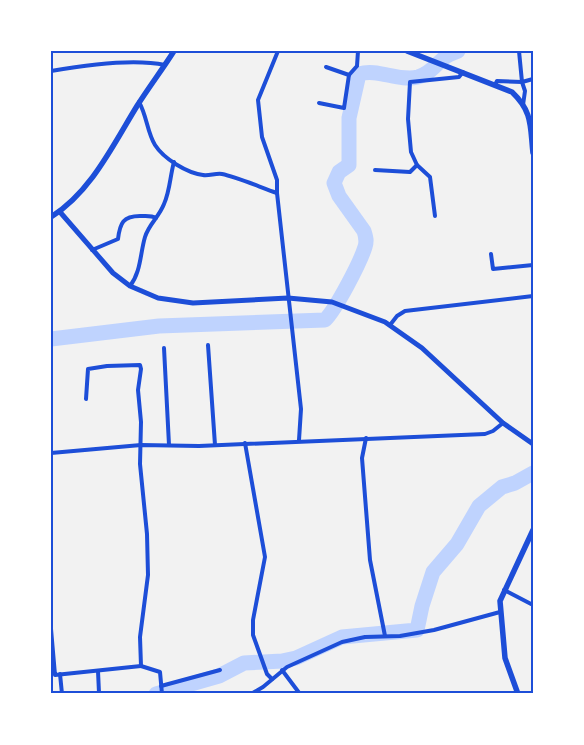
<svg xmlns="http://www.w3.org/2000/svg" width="584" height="745" font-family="Mulish,sans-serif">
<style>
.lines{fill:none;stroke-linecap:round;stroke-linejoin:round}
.river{stroke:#bfd3fe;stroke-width:15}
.minor{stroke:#1d4ed8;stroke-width:4}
.tertiary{stroke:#1d4ed8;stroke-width:5}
.secondary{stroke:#1d4ed8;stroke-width:5.5}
.neatline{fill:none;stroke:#1d4ed8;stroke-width:2}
</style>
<rect width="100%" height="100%" fill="#f2f2f2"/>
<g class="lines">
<!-- river -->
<g class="river">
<path d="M51,339L159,326L325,320C336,309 360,263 365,247C367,241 366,237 364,231L339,196L334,183L339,172L349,165V118L359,74C378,68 398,82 418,77C432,73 436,63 447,56C450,54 454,53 458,51"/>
<path d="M156,694L219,676L244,663L282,661L296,658L342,637L417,630L422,606L433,572L457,544L479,506L502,487L515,483L533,473"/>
</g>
<!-- minor -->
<g class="minor">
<path d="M278,51L258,100L262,137L277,180V193L301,409L299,440"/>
<path d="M519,51L522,82L533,79"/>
<path d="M326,67L349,75"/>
<path d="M51,71C85,65 132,58 165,65"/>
<path d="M495,85L497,81L522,82L525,91L523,105"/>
<path d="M139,102C147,116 147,132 155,145C164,159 187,173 203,175C209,176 216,173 222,174C237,177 262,188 277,193"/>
<path d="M319,103L344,108L349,75L357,66L358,51"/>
<path d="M375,170L410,172L417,165"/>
<path d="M435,216L430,177L417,165L411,152L408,119L410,82L459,77L463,72"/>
<path d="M92,250L118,239C120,223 123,216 140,216C146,216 151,215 156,218"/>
<path d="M491,254L493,269L533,265"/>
<path d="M130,286C141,272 140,254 145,237C149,224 159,217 164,204C170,191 170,176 174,162"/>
<path d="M390,325L397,316L405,311L533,296"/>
<path d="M208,345L215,445"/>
<path d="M164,348L169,445"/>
<path d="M86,399L88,369L107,366L140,365L141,369L138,390L141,422L140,464L147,534L148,575L140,637L141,666L160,672L162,694"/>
<path d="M366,438L362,458L370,560L385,636"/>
<path d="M245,443L265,557L253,620V635L267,674L272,679"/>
<path d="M51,453L141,445L199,446L485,434L493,431L503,423"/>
<path d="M504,590L533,605"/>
<path d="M51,629L55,675L141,666"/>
<path d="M282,670L300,694"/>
<path d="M60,674L62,694"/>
<path d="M161,686L220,670"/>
<path d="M93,694L99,693L98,671"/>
<path d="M251,694L263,687L287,667L342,642L365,637L400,636L434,630L500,612"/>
</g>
<!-- tertiary -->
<path class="tertiary" d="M60,212L113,273L130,286L158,298L193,303L288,298L332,302L385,322L422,348L503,423L533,444"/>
<!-- secondary -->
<g class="secondary">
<path d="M407,51L512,92C533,112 530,126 533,153"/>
<path d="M51,217C91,192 113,145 137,106C149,87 162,70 174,51"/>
<path d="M518,694L505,658L500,601L533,530"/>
</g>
</g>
<!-- border -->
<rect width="584" height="745" fill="none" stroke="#ffffff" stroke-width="105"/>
<rect x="52" y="52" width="480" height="640" class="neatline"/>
</svg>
